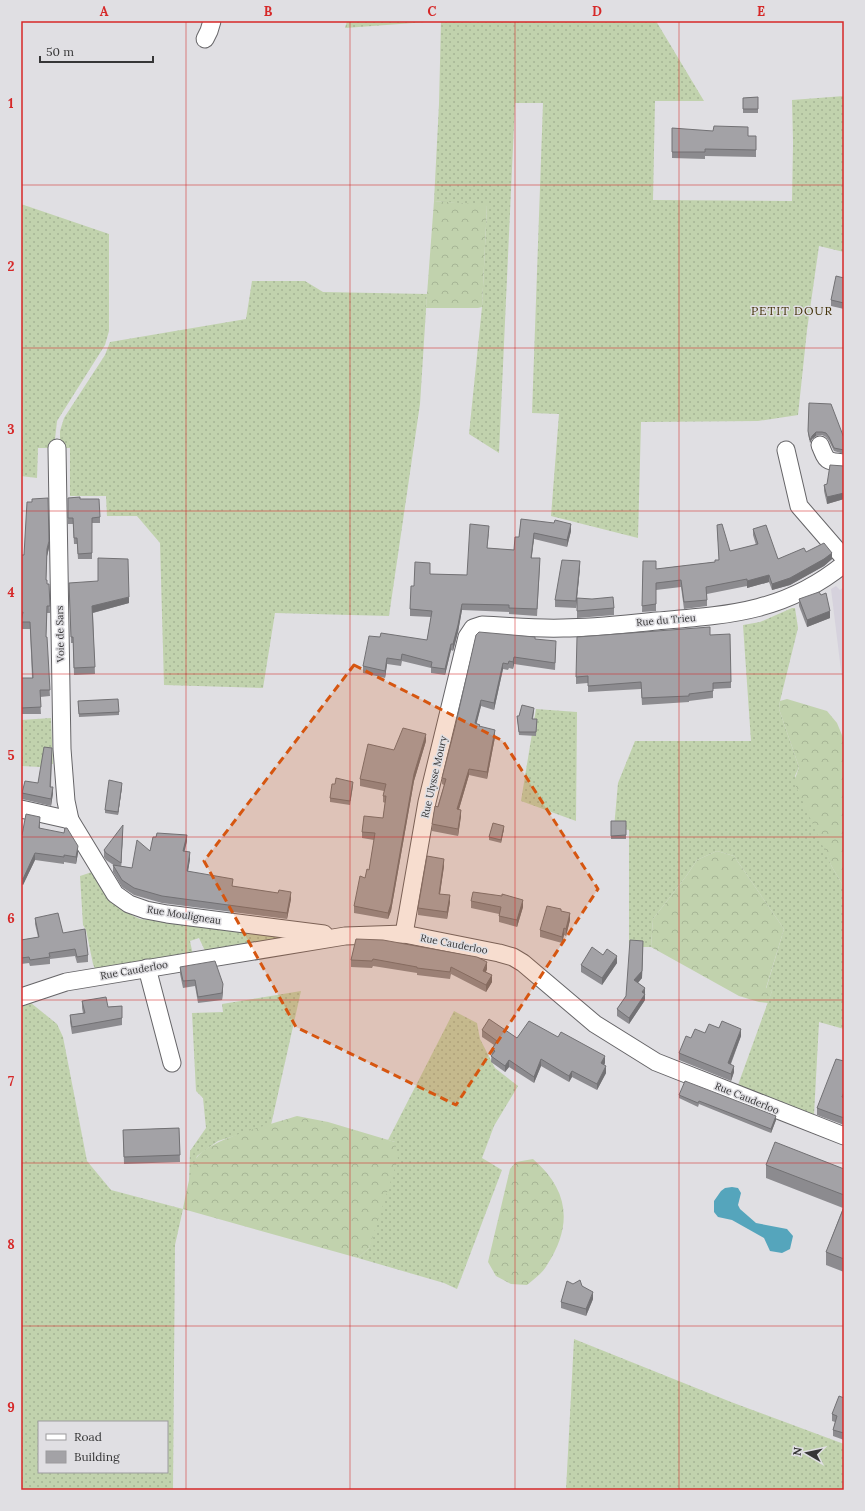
<svg xmlns="http://www.w3.org/2000/svg" width="865" height="1511" font-family="Lora,serif">
<style>
.built{fill:#d6d2dd}
.grass{fill:url(#grass-dots);fill-rule:evenodd}
.forest{fill:url(#forest-crowns)}
.water{fill:#55a5bc}
.lines{fill:none;stroke-linecap:round;stroke-linejoin:round}
.minor-casing{stroke:#666568;stroke-width:19}
.minor{stroke:#fff;stroke-width:17}
.wall{fill:#8c8b8f}
.shaded-wall{fill:#727174}
.building{fill:#a3a2a6;stroke:#727174}
.marked{fill:#d65610;fill-opacity:0.2;stroke:#d65610;stroke-width:3;stroke-dasharray:8 5;stroke-linejoin:round}
.grid{fill:none;stroke:#d62828;stroke-width:1;stroke-opacity:0.55}
.labels{text-anchor:middle;dominant-baseline:central;stroke-width:3;stroke-linejoin:round;paint-order:stroke}
.street-label{font-size:10px;fill:#363637;stroke:#e0dfe3}
.quarter-label{font-size:12px;letter-spacing:1px;fill:#44330b;stroke:#e0dfe3}
.neatline{fill:none;stroke:#d62828;stroke-width:1.5}
.grid-label{font-size:13px;text-anchor:middle;font-weight:bold;fill:#d62828}
</style>
<defs>
<pattern id="grass-dots" width="8" height="8" patternUnits="userSpaceOnUse"><rect width="8" height="8" fill="#c1d2ad"/><path d="M2 2h.1M6 6h.1" fill="none" stroke="#a6b595" stroke-width="1.8" stroke-linecap="round"/></pattern>
<pattern id="forest-crowns" width="20" height="18" patternUnits="userSpaceOnUse"><rect width="20" height="18" fill="#c1d2ad"/><path d="M2 6a3 3 0 1 1 6 0M12 15a3 3 0 1 1 6 0" fill="none" stroke="#a6b595"/></pattern>
</defs>
<rect width="100%" height="100%" fill="#e0dfe3"/>
<!-- built -->
<path class="built" d="M836,586L840,590L844,587V695L831,589Z"/>
<!-- grass -->
<g class="grass">
<path d="M347,21H656L704,101H655L653,200L792,201L793,143L792,100L844,96V252L819,246L807,330L798,415L758,421L641,422L638,538L551,516L559,414L532,413L543,103H515L499,453L469,434L482,307L487,206L434,201L439,104L441,21L345,28Z"/>
<path d="M21,204L109,234V331L105,345L57,421L54,448H38L37,478L21,476Z"/>
<path d="M252,281H305L323,292L427,294L420,404L389,616L275,613L263,688L164,685L160,543L137,516H107L106,496H70V448H60V431L64,418L105,355L110,342L246,319Z"/>
<path d="M792,608H795L798,628L780,701L779,709L799,767L795,776L832,867L844,887V1029L819,1022L814,1115L738,1085L772,991L766,989L784,929L734,856L717,851L697,860L687,875L653,919L651,947H629V830L614,828L618,783L635,741H751L743,625L760,622Z"/>
<path d="M536,709L577,712L576,821L521,801Z"/>
<path d="M51,718L53,764H43L42,767H40L21,766V720Z"/>
<path d="M95,871C108,892 115,908 140,919L276,933L279,934L278,939L206,953L199,938L190,941L193,955L95,969L93,964L86,930L83,925L80,876Z"/>
<path d="M301,991L271,1125L218,1141L197,1156L189,1183L190,1151L206,1128L203,1098L196,1091L192,1013L223,1012L222,1004Z"/>
<path d="M31,1003L57,1024L63,1037L87,1161L111,1190L183,1209L175,1245L173,1490H21V1007ZM39,1422H167V1472H39Z"/>
<path d="M454,1011L477,1023L480,1039L495,1068L518,1086L494,1126L482,1158L502,1170L457,1289L444,1283L358,1258L369,1248L395,1142L388,1140Z"/>
<path d="M574,1339L731,1402L844,1444V1490H566Z"/>
</g>
<!-- forest -->
<g class="forest">
<path d="M434,201L487,205L482,307L478,308H426Z"/>
<path d="M787,699L827,711L837,723L844,740V887L832,867L794,782L799,767L779,709L780,701Z"/>
<path d="M717,851L734,856L784,929L766,988L772,991L768,1003L759,1002L739,996L651,947L653,919L687,875L697,860Z"/>
<path d="M297,1116L328,1122L395,1142L398,1159L369,1248L358,1258L183,1209C185,1199 192,1161 198,1156C214,1138 272,1124 297,1116Z"/>
<path d="M533,1159C569,1190 573,1225 547,1265C543,1273 534,1279 527,1285L511,1284L496,1276L488,1262L510,1169L516,1162Z"/>
</g>
<!-- water -->
<path class="water" d="M732,1187L738,1188L741,1193L738,1205L740,1209L756,1223L787,1229L793,1236L790,1249L782,1253L770,1251L764,1238L732,1220L718,1217L714,1212V1201L721,1191L725,1188Z"/>
<g class="lines">
<!-- minor casing -->
<g class="minor-casing">
<g id="minor">
<path d="M205,39L209,31L212,21"/>
<path d="M820,445C827,462 826,461 844,463"/>
<path d="M57,448L62,749L66,801L70,820"/>
<path d="M786,450L799,506L844,558"/>
<path d="M21,809L70,820L115,894L129,904L146,910L167,914L324,934"/>
<path d="M404,934L427,802L467,637L473,628L482,625C509,626 536,629 563,628C594,628 626,624 657,621C729,615 785,612 844,564"/>
<path d="M147,968L172,1063"/>
<path d="M21,997L66,982L345,936L404,934L499,953L513,957L523,963L595,1024L656,1062L844,1136"/>
</g>
</g>
<!-- minor -->
<use href="#minor" class="minor"/>
</g>
<!-- wall -->
<g class="wall">
<path d="M758,97V113H743V98Z"/>
<path d="M672,128L748,136H756V157L705,156V159L672,158Z"/>
<path d="M844,278V309L831,306V300Z"/>
<path d="M809,403L844,438V454L834,451L829,441L826,437L822,435L816,436L812,439L810,443L808,434Z"/>
<path d="M844,466V499L827,504L824,491V485L827,484Z"/>
<path d="M68,498L80,499L100,517V523H92V559H78L77,544H74L73,524H68Z"/>
<path d="M521,519L571,531L567,547L534,539L531,558L540,565L537,616L509,614V612L462,610L458,632L453,651L451,650L445,675L431,673V668L402,661L401,666L387,664L385,678L363,673V666L380,637L427,640L431,617L410,616V609L414,586L430,574L467,575L489,533L487,548L514,550L519,537Z"/>
<path d="M717,525L730,551L756,545L753,535V529L778,559L806,552L832,559L824,566L790,585L772,590L769,582L747,588V586L707,594V606L684,609L681,587L656,590V611L642,612L643,561L656,569L715,562L719,560Z"/>
<path d="M49,548L47,556L46,580L47,584H49L50,613H47L46,637L50,696L40,697L41,714H21V678H32L30,629H21L22,618H21V555H24Z"/>
<path d="M580,568L576,608L555,607V600Z"/>
<path d="M69,583L129,603L93,613L95,674L74,675L73,643H71Z"/>
<path d="M821,595L830,618L807,627L799,606V599Z"/>
<path d="M577,598L614,608V615L577,618Z"/>
<path d="M476,635L535,639L556,648L555,670L514,664L513,669L509,668L508,670L503,669L494,710L481,706L476,724L495,737L487,779L469,775L459,809L461,816L458,836L432,831V824L444,785L442,784V778L455,727Z"/>
<path d="M710,635L731,682V688L713,689V698L689,701V702L642,705L641,689L588,692V683L576,684V677Z"/>
<path d="M78,701L119,712V715L79,717Z"/>
<path d="M534,711L533,719H537L536,736L519,735L517,716H519Z"/>
<path d="M426,741L414,781L391,911L388,919L354,913V906L365,878L369,870L374,840L362,838V832L383,818L385,803L383,802V796L384,791L360,786V779Z"/>
<path d="M52,754L51,787L53,793L51,806L22,799V793L38,783Z"/>
<path d="M335,784L353,786L350,805L330,802V798Z"/>
<path d="M122,787L118,815L105,813V810Z"/>
<rect x="611" y="821" width="15" height="18"/>
<path d="M40,824V828L78,853L76,864L64,862V864L35,860L23,885L21,884V835H22Z"/>
<path d="M504,829L501,843L489,840V837Z"/>
<path d="M123,832L121,866L132,868L150,851L187,841L184,851L190,859L188,871L233,886L291,899L287,919L162,903L134,895L122,887L113,872V865L115,866L106,860L104,857V850Z"/>
<path d="M444,866L440,894L450,902L447,919L418,915V908Z"/>
<path d="M471,901L523,907L517,927L499,922V914L471,908Z"/>
<path d="M561,911L570,920L566,936L564,935L562,943L540,937V930Z"/>
<path d="M35,918L63,933L88,955V962L77,963L75,956L50,959V964L30,966L29,963L21,964V940L38,937L35,924Z"/>
<path d="M356,939L487,969L486,972L492,982L486,992L451,974L450,979L417,975V973L373,966L372,968L351,967V960Z"/>
<path d="M643,948L642,978L638,983L645,988V1000L629,1024L617,1016V1009L626,996Z"/>
<path d="M603,955L617,963L602,985L581,972V965Z"/>
<path d="M180,967L223,990L222,1000L198,1003L195,986L183,988L180,974Z"/>
<path d="M82,1001L108,1007L122,1006V1025L72,1034L70,1022V1015L83,1013L82,1008Z"/>
<path d="M719,1028L741,1036L731,1064L734,1072L731,1081L679,1060V1053L705,1033Z"/>
<path d="M482,1030L517,1038L605,1063L604,1065L606,1073L597,1090L572,1077L569,1082L541,1066L534,1083L509,1067L505,1072L491,1062L492,1049L494,1045L482,1037Z"/>
<path d="M844,1061V1125L817,1115V1108Z"/>
<path d="M679,1095L776,1120L771,1133L699,1104L698,1107L679,1098Z"/>
<path d="M179,1128L180,1162L124,1164L123,1130Z"/>
<path d="M766,1165L844,1169V1272L826,1265V1252L843,1208L766,1178Z"/>
<path d="M582,1286L593,1299L586,1316L561,1308V1302Z"/>
<path d="M844,1398V1440L833,1436V1430L835,1422L832,1421V1414Z"/>
</g>
<!-- shaded-wall -->
<g class="shaded-wall">
<path d="M816,432V436L812,439L810,443V440L812,436Z"/>
<path d="M844,493V499L827,504V497Z"/>
<path d="M571,524V531L567,547V540Z"/>
<path d="M534,533V539L531,564V558Z"/>
<path d="M49,541V548L47,556V549Z"/>
<path d="M832,553V559L824,566L790,585L772,590V584Z"/>
<path d="M580,561V568L576,608V601Z"/>
<path d="M769,575V582L747,588V581Z"/>
<path d="M129,597V603L92,613V606Z"/>
<path d="M462,604V610L458,632L453,651V644Z"/>
<path d="M830,611V618L807,627V620Z"/>
<path d="M451,644V650L445,675V669Z"/>
<path d="M514,657V664L513,669V662Z"/>
<path d="M387,658V664L385,678V671Z"/>
<path d="M503,663V669L494,710V703Z"/>
<path d="M481,700V706L475,730V723Z"/>
<path d="M495,730V737L487,779V772Z"/>
<path d="M426,734V741L414,781L391,911L388,919V913L414,774Z"/>
<path d="M469,769V775L457,816V809Z"/>
<path d="M122,783V787L118,815V812Z"/>
<path d="M53,787V793L51,806V799Z"/>
<path d="M461,810V816L458,836V829Z"/>
<path d="M123,825V832L121,869V863Z"/>
<path d="M504,826V829L501,843V840Z"/>
<path d="M187,835V841L183,858V851Z"/>
<path d="M78,846V853L76,864V857Z"/>
<path d="M190,852V859L187,877V871Z"/>
<path d="M35,853V860L23,885V879Z"/>
<path d="M444,859V866L439,900V894Z"/>
<path d="M291,892V899L287,919V913Z"/>
<path d="M450,895V902L447,919V912Z"/>
<path d="M523,900V907L517,927V920Z"/>
<path d="M570,913V920L566,936V929Z"/>
<path d="M564,928V935L562,943V937Z"/>
<path d="M643,941L642,978L634,987V980Z"/>
<path d="M617,956V963L602,985V978Z"/>
<path d="M487,962V969L483,978V971Z"/>
<path d="M492,975V982L486,992V985Z"/>
<path d="M223,984V990L222,1000V993Z"/>
<path d="M645,988V1000L629,1024V1018Z"/>
<path d="M741,1029V1036L728,1070V1063Z"/>
<path d="M605,1056V1063L601,1070V1063Z"/>
<path d="M541,1059V1066L534,1083V1077Z"/>
<path d="M509,1060V1067L505,1072V1066Z"/>
<path d="M606,1066V1073L597,1090V1084Z"/>
<path d="M734,1066V1072L731,1081V1074Z"/>
<path d="M572,1071V1077L569,1082V1076Z"/>
<path d="M776,1116V1120L771,1133V1129Z"/>
<path d="M593,1292V1299L586,1316V1309Z"/>
</g>
<!-- building -->
<g class="building">
<path d="M758,97V109H743V98Z"/>
<path d="M714,126L748,127V136H756V150L705,149V152H672V128L713,131Z"/>
<path d="M836,276L844,278V303L831,300Z"/>
<path d="M809,403L831,404L844,438V450L834,448L829,437L826,433L822,432H816L812,436L810,440L808,431Z"/>
<path d="M830,465L844,466V493L827,497L824,485L827,484Z"/>
<path d="M80,497V499H99L100,517L92,518V553L78,554L77,538H74L73,518H68V498Z"/>
<path d="M48,498L49,541L47,549L46,580H47V584H49L50,606H47L46,637H47L50,690H40L41,707L21,708V678H33L30,622H21L23,612H21V555H24L27,502H32V499Z"/>
<path d="M521,519L554,523L555,520L571,524L567,540L534,533L531,558H540L537,609L509,608V605L462,604L458,625L453,644H451L445,669L431,667L432,662L402,654L401,660L387,658L385,671L363,666L369,636L380,637L381,633L427,640L432,611L410,609L411,586H414L415,562L430,563V574L467,575L470,524L489,526L487,548L514,550L515,537H519Z"/>
<path d="M722,524L730,551L758,544L753,529L766,525L778,559L804,548L806,552L824,543L832,553L824,559L790,578L772,584L769,575L747,581V579L706,587L707,600L684,602L681,580L656,583V604L642,606L643,561H656V569L715,562V560H719L717,525Z"/>
<path d="M98,558L128,559L129,597L92,606L95,667L74,668L73,637H71L69,583L98,581Z"/>
<path d="M562,560L580,561L576,601L555,600Z"/>
<path d="M819,592L821,595L826,593L830,611L807,620L799,599Z"/>
<path d="M613,597L614,608L577,611V598L592,599Z"/>
<path d="M710,627V635L730,634L731,682L713,683V691L689,694V696L642,698L641,682L588,686V676L576,677L577,637Z"/>
<path d="M479,632L535,637V639L556,641L555,663L514,657L513,662L509,661L508,664L503,663L494,703L481,700L475,723L480,725L479,726L495,730L487,772L469,769L457,809L461,810L458,829L432,824L435,806L438,807L446,779L442,778L455,727L476,635Z"/>
<path d="M118,699L119,712L79,714L78,701Z"/>
<path d="M522,705L534,708L532,719H537L536,732H519L517,716H519Z"/>
<path d="M403,728L426,734L414,774L391,904L388,913L354,906L360,876L365,878L367,869L369,870L375,833L362,832L364,816L383,818L386,796H383L386,784L360,779L368,744L394,750Z"/>
<path d="M44,747L52,748L50,787H53L51,799L22,793L25,781L38,783Z"/>
<path d="M336,778L353,782L350,801L330,798L332,784H335Z"/>
<path d="M109,780L122,783L118,812L105,810Z"/>
<path d="M26,814L40,817L39,828L64,833L65,828H67L78,846L76,857L64,855V857L35,853L23,879L21,878V835H22Z"/>
<path d="M611,821H626V835L611,836Z"/>
<path d="M493,823L504,826L501,840L489,837Z"/>
<path d="M123,825L121,863L106,853L104,850Z"/>
<path d="M157,833L187,835L183,851L190,852L187,871L233,879L232,886L278,893L279,890L291,892L287,913L162,896L134,888L122,880L113,865L132,868L137,840L150,851L153,837H156Z"/>
<path d="M427,856L444,859L439,894L450,895L447,912L418,908Z"/>
<path d="M473,892L502,896V894L523,900L517,920L499,916L501,907L471,901Z"/>
<path d="M547,906L561,909V911L570,913L566,929L564,928L562,937L540,930Z"/>
<path d="M58,913L63,933L85,929L88,955L77,957L75,949L49,953L50,957L30,960L29,957L21,958V940L39,937L35,918Z"/>
<path d="M356,939L383,940L477,957L487,962L483,971L492,975L486,985L451,967L450,972L417,968V967L373,959L372,961L351,960Z"/>
<path d="M630,940L643,941L642,971L634,980L645,988L642,992L645,994L629,1018L617,1009L626,996Z"/>
<path d="M592,947L603,955L607,949L617,956L602,978L581,965Z"/>
<path d="M215,961L223,984L222,993L198,997L195,980L183,981L180,967Z"/>
<path d="M106,997L108,1007L122,1006V1018L72,1027L70,1015L85,1013L82,1001Z"/>
<path d="M489,1019L517,1038L529,1021L558,1037L561,1032L605,1056L601,1063L606,1066L597,1084L572,1071L569,1076L541,1059L534,1077L509,1060L505,1066L491,1056L495,1051L492,1049L497,1041L482,1030Z"/>
<path d="M722,1021L741,1029L728,1063L734,1066L731,1074L679,1053L686,1036L691,1038L695,1029L705,1033L709,1024L719,1028Z"/>
<path d="M836,1059L844,1061V1092L842,1097L844,1098V1118L817,1108Z"/>
<path d="M685,1081L776,1116L771,1129L699,1101L698,1103L679,1095Z"/>
<path d="M179,1128L180,1155L124,1157L123,1130Z"/>
<path d="M775,1142L844,1169V1195L766,1165Z"/>
<path d="M844,1207V1259L826,1252Z"/>
<path d="M580,1280L582,1286L593,1292L586,1309L561,1302L567,1281L573,1284Z"/>
<path d="M839,1396L844,1398V1433L833,1430L837,1416L832,1414Z"/>
</g>
<!-- marked area -->
<path class="marked" d="M354,665L503,741L598,889L456,1105L296,1027L204,861Z"/>
<!-- grid -->
<path class="grid" d="M186,21V1490M350,21V1490M515,21V1490M679,21V1490M21,185H844M21,348H844M21,511H844M21,674H844M21,837H844M21,1000H844M21,1163H844M21,1326H844"/>
<g class="labels">
<!-- street labels -->
<g class="street-label">
<text transform="translate(666 620) rotate(-5)">Rue du Trieu</text>
<text transform="translate(60 634) rotate(-91)">Voie de Sars</text>
<text transform="translate(434 777) rotate(-77)">Rue Ulysse Moury</text>
<text transform="translate(184 915) rotate(9)">Rue Mouligneau</text>
<text transform="translate(454 944) rotate(11)">Rue Cauderloo</text>
<text transform="translate(134 970) rotate(-10)">Rue Cauderloo</text>
<text transform="translate(747 1098) rotate(22)">Rue Cauderloo</text>
</g>
<!-- quarter labels -->
<g class="quarter-label">
<text x="792" y="310">PETIT DOUR</text>
</g>
</g>
<!-- border -->
<rect width="865" height="1511" fill="none" stroke="#e0dfe3" stroke-width="44"/>
<!-- legend -->
<rect x="38" y="1421" width="130" height="52" fill="#e0dfe3" stroke="#9c9b9e"/>
<rect x="46" y="1434" width="20" height="6" fill="#ffffff" stroke="#9c9b9e"/>
<text x="74" y="1441" font-size="12" fill="#363637">Road</text>
<rect x="46" y="1451" width="20" height="12" fill="#a3a2a6" stroke="#9c9b9e"/>
<text x="74" y="1461" font-size="12" fill="#363637">Building</text>
<!-- north arrow -->
<g transform="translate(807 1453) rotate(279)" stroke="#e0dfe3" stroke-width="3" paint-order="stroke">
<path d="M0-3L7 15L0 10L-7 15Z" fill="#363637"/>
<text y="-6" font-size="11" font-weight="bold" text-anchor="middle" fill="#363637">N</text>
</g>
<!-- scale -->
<path d="M40 56v6h113v-6" fill="none" stroke="#363637" stroke-width="2"/>
<text x="46" y="56" font-size="12" fill="#363637" stroke="#e0dfe3" stroke-width="3" paint-order="stroke">50 m</text>
<rect x="22" y="22" width="821" height="1467" class="neatline"/>
<g class="grid-label">
<text x="104" y="16">A</text>
<text x="268" y="16">B</text>
<text x="432" y="16">C</text>
<text x="597" y="16">D</text>
<text x="761" y="16">E</text>
<text x="11" y="108">1</text>
<text x="11" y="271">2</text>
<text x="11" y="434">3</text>
<text x="11" y="597">4</text>
<text x="11" y="760">5</text>
<text x="11" y="923">6</text>
<text x="11" y="1086">7</text>
<text x="11" y="1249">8</text>
<text x="11" y="1412">9</text>
</g>
</svg>
